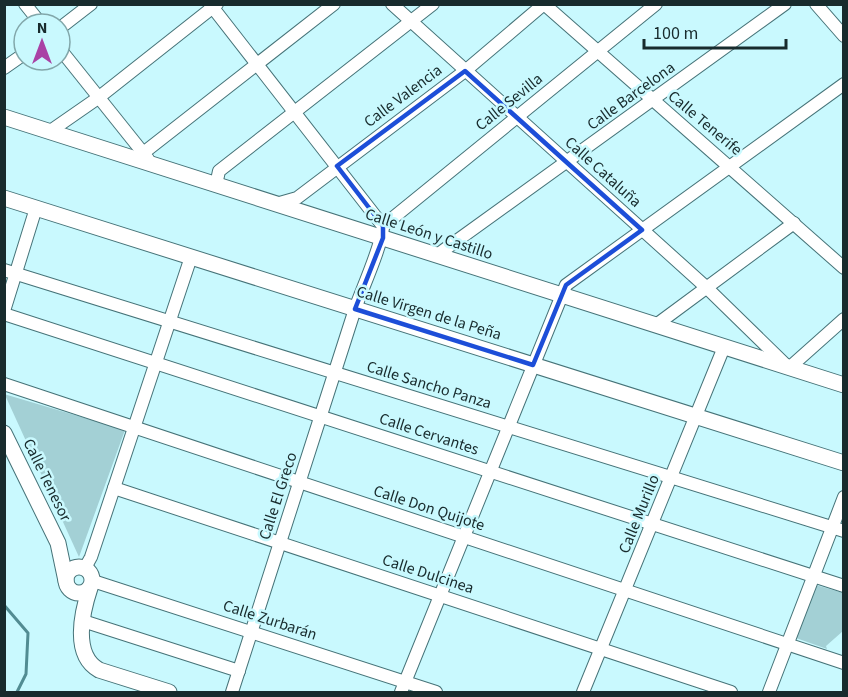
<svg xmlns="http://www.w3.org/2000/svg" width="848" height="697" font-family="'Source Sans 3',sans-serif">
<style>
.green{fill:#a3d0d5}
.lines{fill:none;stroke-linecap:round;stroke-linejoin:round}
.stream{stroke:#528c92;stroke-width:3}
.minor-casing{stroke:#467378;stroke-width:14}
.tertiary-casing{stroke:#467378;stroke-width:17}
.minor{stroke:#fff;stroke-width:12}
.tertiary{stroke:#fff;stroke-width:15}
.marked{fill:none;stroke:#1d4ed8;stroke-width:4.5;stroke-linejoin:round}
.labels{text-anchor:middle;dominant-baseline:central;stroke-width:5;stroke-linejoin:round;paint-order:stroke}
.street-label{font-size:16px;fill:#182b2d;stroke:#c9f9fe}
</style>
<rect width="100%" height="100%" fill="#c9f9fe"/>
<!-- green -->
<g class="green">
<path d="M4,394L125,430L79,557L5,395Z"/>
<path d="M816,585L843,593V631L826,646L827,649L796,638Z"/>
</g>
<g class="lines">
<!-- stream -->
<path class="stream" d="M4,605L28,633L26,674L17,692"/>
<!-- minor casing -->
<g class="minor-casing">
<g id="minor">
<path d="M25,4L41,24"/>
<path d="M210,4L383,226"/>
<path d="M392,4L707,288L789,368L844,319"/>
<path d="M544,4L844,268"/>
<path d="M816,4L844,36"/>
<path d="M60,28L91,4"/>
<path d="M60,49L148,159"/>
<path d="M4,68L24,54"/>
<path d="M49,132L98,98L217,4"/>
<path d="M142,154L334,4"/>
<path d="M216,185L219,171L433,4"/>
<path d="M276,204L297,198L465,71L544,4"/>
<path d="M383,226L656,4"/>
<path d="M437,255L785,4"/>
<path d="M4,270L844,531"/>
<path d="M4,311L36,208"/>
<path d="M4,314L844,586"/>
<path d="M656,325L794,223"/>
<path d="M4,384L844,663"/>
<path d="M114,488L731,692"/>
<path d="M85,568L91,557L191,257"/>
<path d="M93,581L436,692"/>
<path d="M83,621L239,671"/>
<path d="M232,692L355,309C362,289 383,243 383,226"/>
<path d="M401,692L566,285L844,84"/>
<path d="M583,692L724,347"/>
<path d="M769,692L844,497"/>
</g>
</g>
<!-- tertiary casing -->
<g class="tertiary-casing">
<g id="tertiary">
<path d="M4,117L844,385"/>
<path d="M4,198L844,463"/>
<path d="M4,433L58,543L66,581"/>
<circle cx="79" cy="580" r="13"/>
<path d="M90,588C82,612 72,655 99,670L169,692"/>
</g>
</g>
<!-- minor -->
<use href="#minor" class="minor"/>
<!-- tertiary -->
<use href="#tertiary" class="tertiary"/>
</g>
<!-- marked area -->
<path class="marked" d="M465,71L642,230L566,285L533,365L355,309L383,238V226L337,166Z"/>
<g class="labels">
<!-- street labels -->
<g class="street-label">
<text transform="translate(403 96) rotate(-37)">Calle Valencia</text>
<text transform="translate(631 96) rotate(-36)">Calle Barcelona</text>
<text transform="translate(509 102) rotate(-39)">Calle Sevilla</text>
<text transform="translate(705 123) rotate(40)">Calle Tenerife</text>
<text transform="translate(603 172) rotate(42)">Calle Cataluña</text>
<text transform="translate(429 234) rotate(18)">Calle León y Castillo</text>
<text transform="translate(429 313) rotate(17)">Calle Virgen de la Peña</text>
<text transform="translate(429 385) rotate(17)">Calle Sancho Panza</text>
<text transform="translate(429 434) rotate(18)">Calle Cervantes</text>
<text transform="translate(47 480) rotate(64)">Calle Tenesor</text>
<text transform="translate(278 496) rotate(-72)">Calle El Greco</text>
<text transform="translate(429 508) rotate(18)">Calle Don Quijote</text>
<text transform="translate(639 514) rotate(-68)">Calle Murillo</text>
<text transform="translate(428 574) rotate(18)">Calle Dulcinea</text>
<text transform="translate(270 620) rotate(18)">Calle Zurbarán</text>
</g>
</g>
<!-- border -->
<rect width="848" height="697" fill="none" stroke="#182b2d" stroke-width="12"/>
<!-- north arrow -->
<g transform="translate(42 42)"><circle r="28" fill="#c9f9fe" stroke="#82a7aa" stroke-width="1.5"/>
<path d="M0-4.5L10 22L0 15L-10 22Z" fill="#a942a5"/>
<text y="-9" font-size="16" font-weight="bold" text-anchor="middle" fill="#182b2d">N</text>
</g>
<!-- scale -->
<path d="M644 39v9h142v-9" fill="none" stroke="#182b2d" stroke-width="3"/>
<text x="653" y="39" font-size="18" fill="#182b2d" stroke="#c9f9fe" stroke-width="4.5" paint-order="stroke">100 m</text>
</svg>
